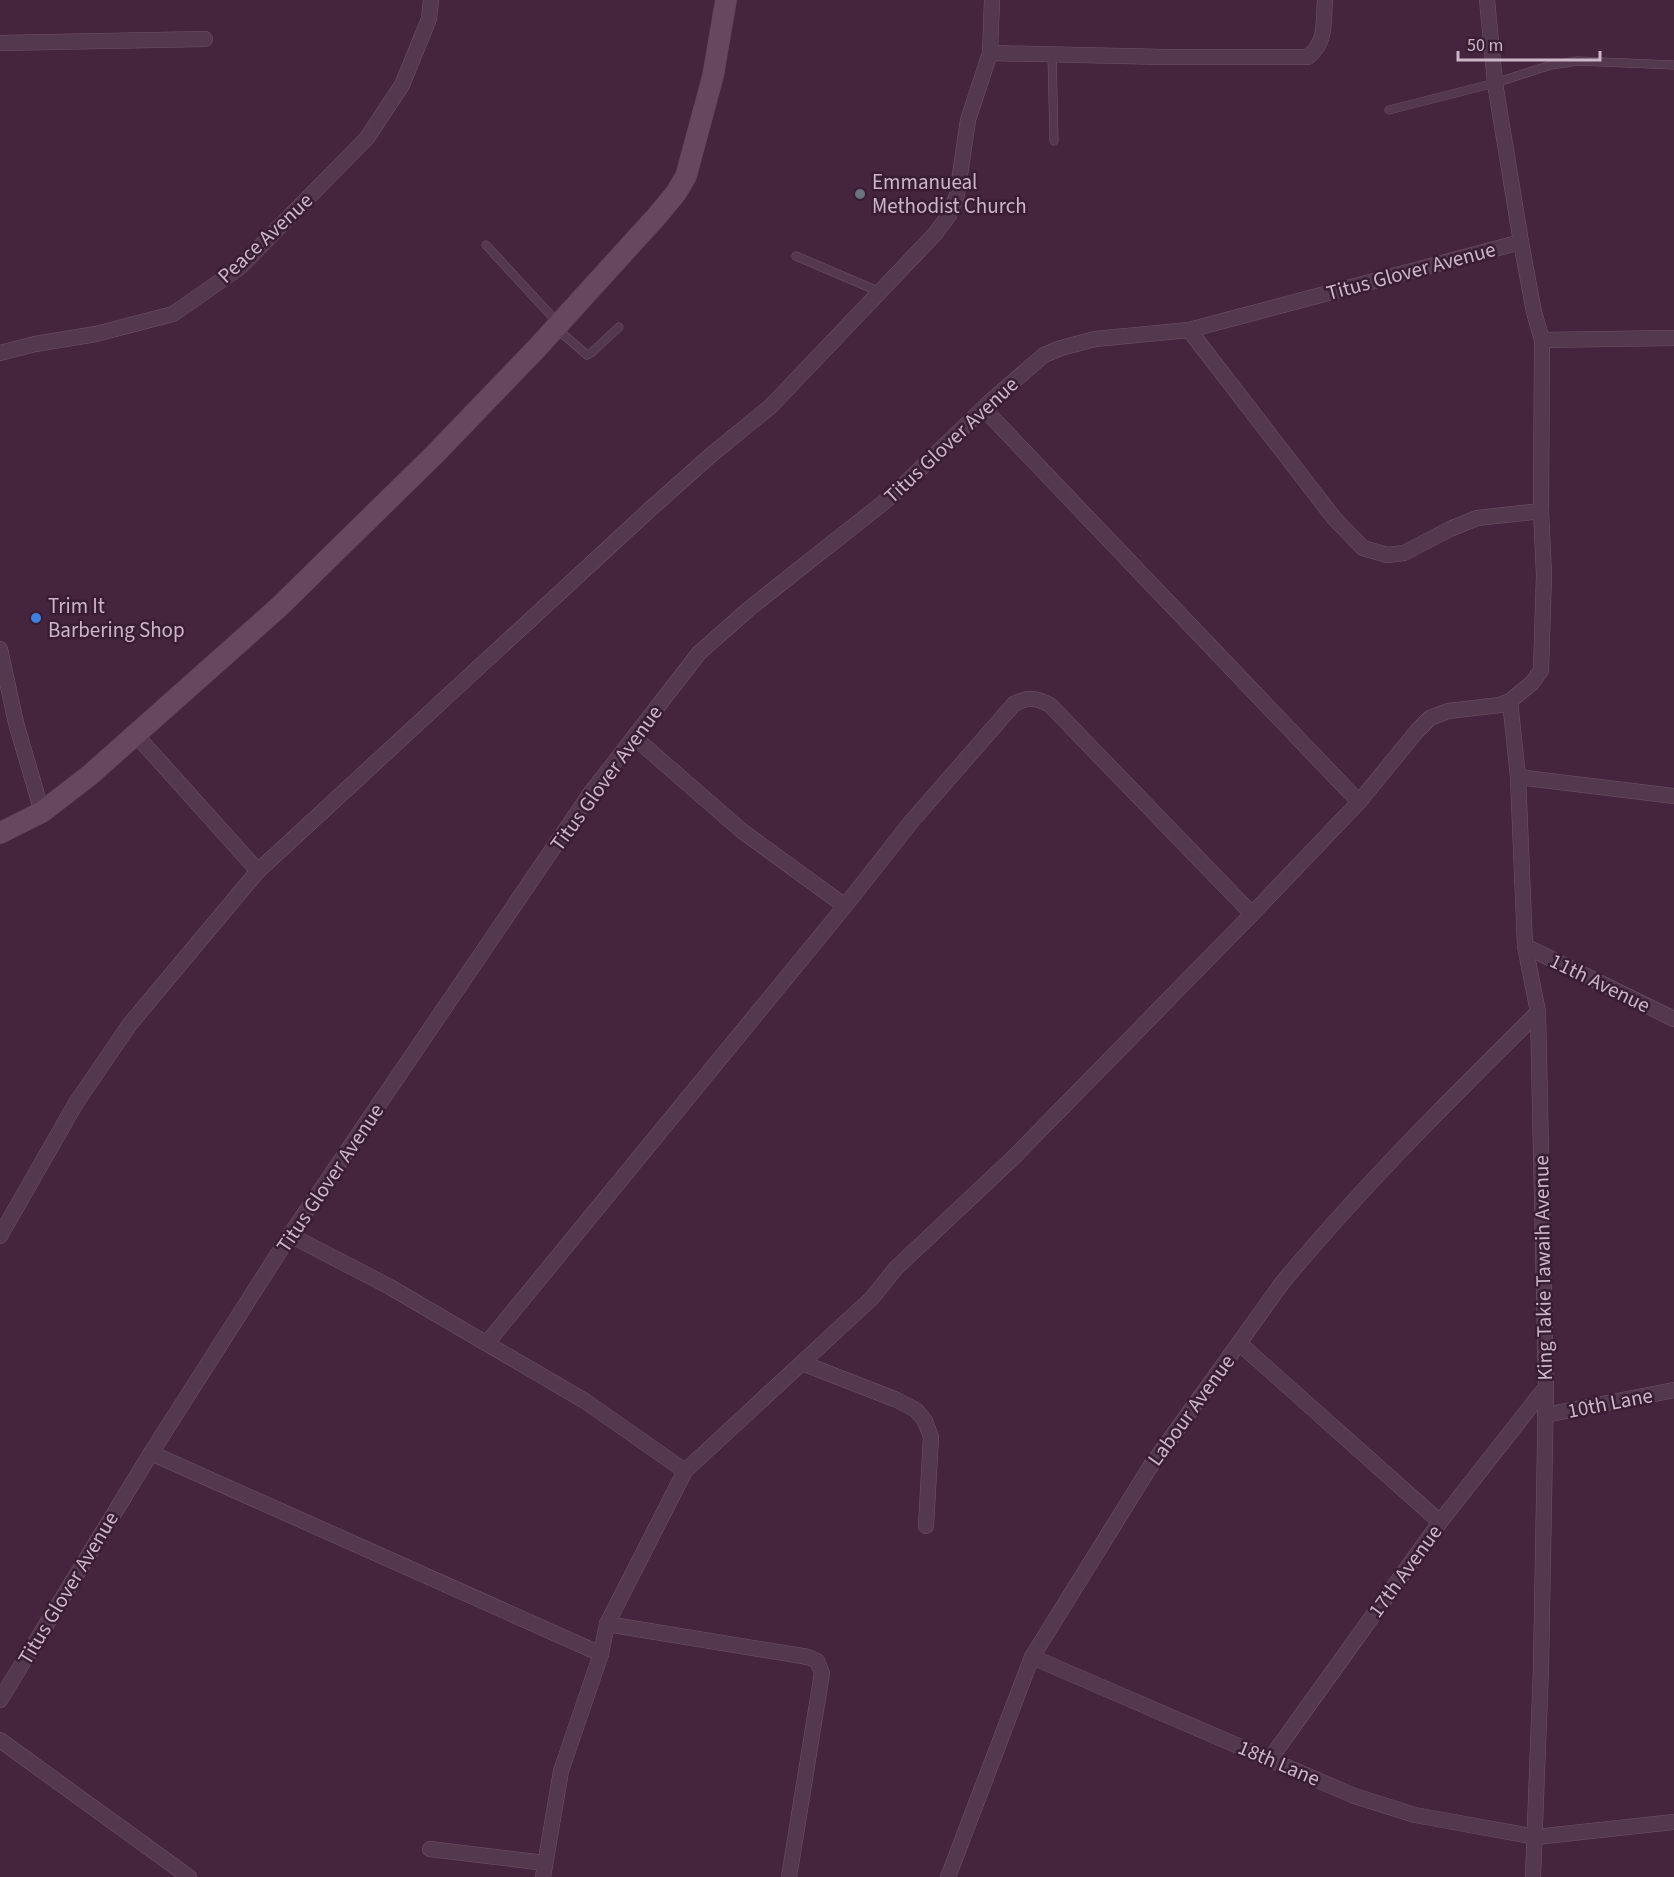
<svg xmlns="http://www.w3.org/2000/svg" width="1674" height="1877" font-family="'Source Sans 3',sans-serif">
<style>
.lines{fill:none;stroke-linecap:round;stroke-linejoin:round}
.lane-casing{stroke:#6e5468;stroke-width:9}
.street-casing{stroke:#6e5468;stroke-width:16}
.secondary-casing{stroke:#5a4054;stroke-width:22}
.lane{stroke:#54394e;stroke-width:8}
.street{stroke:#54394e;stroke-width:15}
.secondary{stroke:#67475f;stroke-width:21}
.worship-dot{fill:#6b7280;stroke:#391d33;stroke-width:2}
.shop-dot{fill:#3f7fe0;stroke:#391d33;stroke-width:2}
.labels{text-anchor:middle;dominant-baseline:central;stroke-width:5;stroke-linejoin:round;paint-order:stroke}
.poi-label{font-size:21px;fill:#cdb6c8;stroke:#391d33;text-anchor:start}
.street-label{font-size:21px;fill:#cdb6c8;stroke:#391d33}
</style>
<rect width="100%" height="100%" fill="#45243e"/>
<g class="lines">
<!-- lane casing -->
<g class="lane-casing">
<g id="lane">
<path d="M1052,54L1054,141"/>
<path d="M1389,110L1495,83L1551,65L1578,61L1674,65"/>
<path d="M486,245L558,323"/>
<path d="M796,256L880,292"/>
<path d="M557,329L587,355L591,353L619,327"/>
</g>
</g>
<!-- street casing -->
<g class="street-casing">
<g id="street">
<path d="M0,43L205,39"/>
<path d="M990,53L1164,57H1308C1327,42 1323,22 1325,0"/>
<path d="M1189,330L1334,518L1363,548L1387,555L1404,553L1450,529L1477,518L1541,511"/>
<path d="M1542,340L1674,338"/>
<path d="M0,353L35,344L96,334L173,314L239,268L367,138L402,85L429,19L431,0"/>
<path d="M984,409L1359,802"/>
<path d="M0,649L16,723L42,812"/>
<path d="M1510,701L1518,777L1525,946L1538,1012L1546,1387L1541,1667L1533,1877"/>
<path d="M136,735L258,871"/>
<path d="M634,737L742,831L845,906"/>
<path d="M1518,777L1674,796"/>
<path d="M1525,946L1674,1019"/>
<path d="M290,1235L390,1287L585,1401L685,1471"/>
<path d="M0,1236L76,1103L130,1024L258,871L646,513L711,455L771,406L935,234L949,215L957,195L968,120L990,53L992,0"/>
<path d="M487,1343L845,906L911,822L1014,704C1028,697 1035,697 1050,705L1252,914"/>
<path d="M1239,1343L1440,1522"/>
<path d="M802,1363L897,1400L916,1410L925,1421L931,1437L926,1526"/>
<path d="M1545,1415L1674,1390"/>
<path d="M151,1453L601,1654"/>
<path d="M607,1624L808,1657L817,1661L822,1673L789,1877"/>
<path d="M1032,1657L1352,1795L1415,1815L1536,1837L1674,1822"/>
<path d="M0,1700L151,1453L290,1235L590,794L699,653L750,608L893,495L994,398L1044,355L1061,348L1095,339L1189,330L1521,242"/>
<path d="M0,1740L189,1877"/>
<path d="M1270,1759L1440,1522L1546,1387"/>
<path d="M430,1849L545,1863"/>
<path d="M543,1877L561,1771L601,1654L607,1624L685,1471L872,1298L896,1268L1015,1156L1252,914L1359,802L1417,731L1430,718L1448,711L1500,705L1510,701L1532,683L1541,670L1544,575L1541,511L1542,340L1534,312L1521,242L1495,83L1487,0"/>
<path d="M948,1877L1032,1657L1150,1467L1282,1283C1362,1187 1449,1100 1538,1012"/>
</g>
</g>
<!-- secondary casing -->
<g class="secondary-casing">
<path id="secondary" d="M0,833L42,812L90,775L279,607L435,454L537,348L657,216L676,193L686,176L713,76L726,0"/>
</g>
<!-- lane -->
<use href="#lane" class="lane"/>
<!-- street -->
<use href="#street" class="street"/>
<!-- secondary -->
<use href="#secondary" class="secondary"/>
</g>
<!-- markers -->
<circle class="worship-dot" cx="860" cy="194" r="6"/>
<circle class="shop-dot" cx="36" cy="618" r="6"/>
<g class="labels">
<!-- poi labels -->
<g class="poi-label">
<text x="872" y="182">Emmanueal<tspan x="872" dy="24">Methodist Church</tspan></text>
<text x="48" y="606">Trim It<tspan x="48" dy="24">Barbering Shop</tspan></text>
</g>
<!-- street labels -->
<g class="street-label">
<text transform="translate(265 238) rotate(-43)">Peace Avenue</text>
<text transform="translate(1411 271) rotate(-15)">Titus Glover Avenue</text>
<text transform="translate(951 440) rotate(-43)">Titus Glover Avenue</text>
<text transform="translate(606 778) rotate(-54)">Titus Glover Avenue</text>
<text transform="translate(1600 983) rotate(26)">11th Avenue</text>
<text transform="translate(330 1178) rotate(-56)">Titus Glover Avenue</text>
<text transform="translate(1543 1268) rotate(-91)">King Takie Tawaih Avenue</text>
<text transform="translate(1610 1403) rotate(-11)">10th Lane</text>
<text transform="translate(1191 1410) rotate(-54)">Labour Avenue</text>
<text transform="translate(1405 1571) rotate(-54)">17th Avenue</text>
<text transform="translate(68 1588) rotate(-59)">Titus Glover Avenue</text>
<text transform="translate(1279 1763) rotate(23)">18th Lane</text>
</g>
</g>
<!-- scale -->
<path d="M1458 51v9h142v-9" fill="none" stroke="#cdb6c8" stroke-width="3"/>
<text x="1467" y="51" font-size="18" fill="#cdb6c8" stroke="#391d33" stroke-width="4.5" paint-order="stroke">50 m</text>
</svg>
